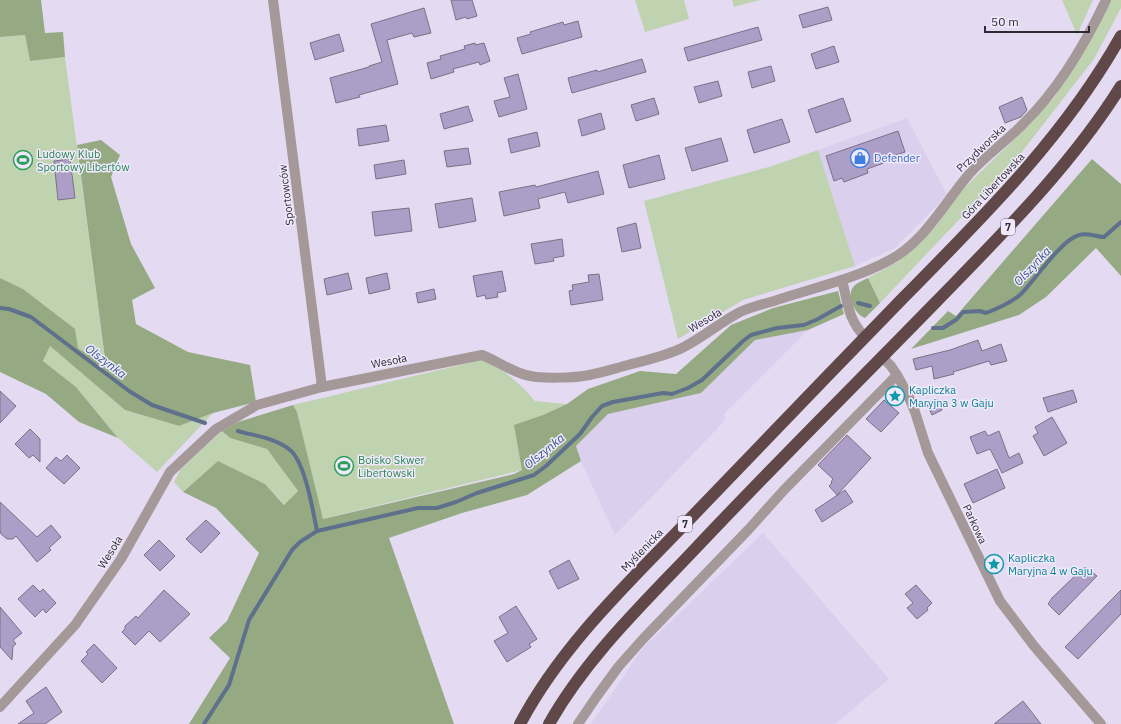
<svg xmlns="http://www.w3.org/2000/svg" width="1121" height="724" font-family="'IBM Plex Sans',sans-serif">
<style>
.built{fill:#dacfec}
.green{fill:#c0d3b0}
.forest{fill:#95aa82}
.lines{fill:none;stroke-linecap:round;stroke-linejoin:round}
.stream{stroke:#5f708c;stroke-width:4}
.building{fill:#ad9ec7;stroke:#797286}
.minor{stroke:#a49898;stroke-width:10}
.highway{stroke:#604848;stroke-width:12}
.labels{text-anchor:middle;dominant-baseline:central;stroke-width:3;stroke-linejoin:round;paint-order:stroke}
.shield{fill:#f0e9fc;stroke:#68636f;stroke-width:1}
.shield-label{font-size:10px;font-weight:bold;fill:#2d2a33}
.street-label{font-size:11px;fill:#2d2a33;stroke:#f0e9fc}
.leisure-label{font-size:11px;fill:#27864d;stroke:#f0e9fc;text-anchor:start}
.shop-label{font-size:11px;fill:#366cbe;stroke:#f0e9fc;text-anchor:start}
.culture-label{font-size:11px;fill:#0d838f;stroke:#f0e9fc;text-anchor:start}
.water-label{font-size:12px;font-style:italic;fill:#315586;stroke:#f0e9fc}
</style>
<rect width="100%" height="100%" fill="#e4dbf2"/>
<!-- built -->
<g class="built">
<path d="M907,118L947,195L895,248L855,266L818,150Z"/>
<path d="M808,330L723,415L726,418L716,430L615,535L581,461L576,446L608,414L701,393L755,340Z"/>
<path d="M763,533L889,679L835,724H591L642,649Z"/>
</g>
<!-- green -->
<g class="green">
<path d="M635,0H684L689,19L645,32Z"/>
<path d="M732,0H760L734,7Z"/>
<path d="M1062,0H1093L1077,35Z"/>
<path d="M1110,0H1121V8L1094,59L1014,162L880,303L868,278L899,261L921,242L936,226L964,188L1028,126L1054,98L1083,52Z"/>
<path d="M25,35L30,61L65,57L106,366L78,348L23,289L0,278V37Z"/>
<path d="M818,150L855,266L743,300L678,339L644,201L772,166Z"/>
<path d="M50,346L125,410L179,426L213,413L157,472L118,438L76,387L43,361Z"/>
<path d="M485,359C505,371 521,384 535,401L567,404L543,415L522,470L322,519L297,412L293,405Z"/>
<path d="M222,431L230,438L267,449L298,491L285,505L265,484L218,461L183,492L174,482L181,469Z"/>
</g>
<!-- forest -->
<g class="forest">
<path d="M0,0H41L45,33L63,32L65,57L30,61L25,35L0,37Z"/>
<path d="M101,140L120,155L111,177L131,244L155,288L132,300L136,324L188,352L250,365L256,402L213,413L179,426L125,410L50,346L43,361L76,387L118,438L79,422L46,394L0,372V278L23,289L75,329L78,348L106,366L77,145Z"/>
<path d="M1092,159L1121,184V276L1096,248L1046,297L1019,315L911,349L948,311L956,316Z"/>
<path d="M868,278L880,303L865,318C856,315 847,298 852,289C855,283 862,281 868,278Z"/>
<path d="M838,291L844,314L808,330L755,340L701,393L608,414L576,446L581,461L527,495L462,513L389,538L454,724H189L230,658L209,638L227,621L259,553L216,508L183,492L218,461L265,484L284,505L298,491L267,449L230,438L222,431L238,422L293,405L297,412L323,519L514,474L522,470L514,425L543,415L567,404L588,389L640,371L676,374L731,325L773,308Z"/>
</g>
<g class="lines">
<!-- stream -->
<g class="stream">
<path d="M858,303L870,306"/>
<path d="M0,308L9,309L31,317L129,391L152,405L205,423"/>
<path d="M933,328H943L957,319L963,312L980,311L986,313C999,308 1011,303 1021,294C1035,280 1061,240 1079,235C1087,232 1096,237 1104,237L1121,222"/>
<path d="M238,431C255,436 276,438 290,450C305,462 313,511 317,531"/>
<path d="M204,724L229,685L249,620L292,550L300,542L317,531L418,508H437L456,502L477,493L534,475L546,466L580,434L592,417L602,406L613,402L663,393L672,394L688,388L702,380L743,341L751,335L777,328L804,325L818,319L841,306"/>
</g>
</g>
<!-- building -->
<g class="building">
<path d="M451,0H472L477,16L467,19L466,17L456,20Z"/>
<path d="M828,7L832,20L803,28L799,15Z"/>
<path d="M424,8L431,33L414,37L412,33L387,40L398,84L359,95L360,97L336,103L330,78L369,67V66L382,62L371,24Z"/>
<path d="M578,21L582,37L522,54L517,38L531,34L530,32L563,22L564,25Z"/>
<path d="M758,27L762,40L688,61L684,48Z"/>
<path d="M339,34L344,51L315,60L310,43Z"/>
<path d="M475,43V45L484,43L490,61L480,65L479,62L453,69L454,72L431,79L427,63L441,59L440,56L465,49L464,46Z"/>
<path d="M834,46L839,62L816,69L811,54Z"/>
<path d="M642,59L646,72L572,93L568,78L597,70V72Z"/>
<path d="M771,66L775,81L752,88L748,72Z"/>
<path d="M518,74L527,109L499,117L494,101L510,97L504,78Z"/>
<path d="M718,81L722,96L699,103L694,87Z"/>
<path d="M1022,97L1027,110L1021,117L1005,123L999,107Z"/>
<path d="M654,98L659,114L636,121L631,105Z"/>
<path d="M843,98L851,121L816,133L808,110Z"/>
<path d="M468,106L473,121L444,129L440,114Z"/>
<path d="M601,113L605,129L582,136L578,120Z"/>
<path d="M782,119L790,142L754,153L747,130Z"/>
<path d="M386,125L389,141L359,146L357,129Z"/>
<path d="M898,131L905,152L893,156L895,159L867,169L868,173L844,182L842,178L834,181L826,156Z"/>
<path d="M537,132L540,146L511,153L508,139Z"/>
<path d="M721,138L728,161L692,171L685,148Z"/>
<path d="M468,148L471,164L447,167L444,151Z"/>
<path d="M659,155L665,179L629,188L623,165Z"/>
<path d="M70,159L75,198L58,200L54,161Z"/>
<path d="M404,160L406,174L376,179L374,165Z"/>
<path d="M598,171L604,194L568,203L565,192L538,199L540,208L504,216L499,192L535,185L536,187Z"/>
<path d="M472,198L476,221L439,228L435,204Z"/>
<path d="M409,208L412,231L375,236L372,212Z"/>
<path d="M636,223L641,248L622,252L617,228Z"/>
<path d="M562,239L564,256L553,258L554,261L535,264L531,244Z"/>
<path d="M502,271L506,291L497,293L498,297L486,299L485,295L477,297L473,276Z"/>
<path d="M348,273L352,289L327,295L324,279Z"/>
<path d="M387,273L390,289L369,294L366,278Z"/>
<path d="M599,274L603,300L571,305L569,291L573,290L572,285L589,282L588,275Z"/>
<path d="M434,289L436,299L418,303L416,293Z"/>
<path d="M978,340L982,351L1001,344L1007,361L991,365L989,361L953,372L954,374L934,379L932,366L916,370L913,359L950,350Z"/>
<path d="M1073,390L1077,402L1048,412L1043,398Z"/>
<path d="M0,391L16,406L0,423Z"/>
<path d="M937,399L942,410L932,415L926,403Z"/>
<path d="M884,400L899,413L881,432L866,419Z"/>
<path d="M1052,417L1067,443L1044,456L1033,436L1038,433L1035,427Z"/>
<path d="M30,429L40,439V462L33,455L29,458L15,444Z"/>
<path d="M985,431L988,436L999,431L1009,458L1019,453L1023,463L1002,473L990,449L977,454L970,437Z"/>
<path d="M847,435L871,458L837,495L829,486L832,483L831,482L833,479L818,465Z"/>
<path d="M67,455L80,468L64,484L46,468L56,457L61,461Z"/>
<path d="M997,469L1005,488L973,503L964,484Z"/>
<path d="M845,490L853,502L822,522L815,510Z"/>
<path d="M0,502L37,537L51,525L61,537L49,548L51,550L37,562L16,536L13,539H7L1,534L0,530Z"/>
<path d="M206,520L220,533L201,553L186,539Z"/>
<path d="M159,540L175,556L160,571L144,555Z"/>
<path d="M569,560L579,579L558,589L549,571Z"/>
<path d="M1085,566L1097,576L1059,615L1048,604L1052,598Z"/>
<path d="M33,585L40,592L43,589L56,603L46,613L43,609L35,617L18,599Z"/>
<path d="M916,585L932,603L927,608L928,610L917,619L907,608L913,603L905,594Z"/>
<path d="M164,590L190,614L160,642L149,631L135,645L122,632L125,629V626L136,616L138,618Z"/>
<path d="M1121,590V614L1078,659L1065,647Z"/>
<path d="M516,606L537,639L529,644L531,647L507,662L494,641L508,633L499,617Z"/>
<path d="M0,607L22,633L13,640L16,644L13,646L12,660L0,647Z"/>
<path d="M94,644L117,668L102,683L81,661L88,654L86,652Z"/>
<path d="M46,687L62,712L45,724H18L34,713L26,701Z"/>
<path d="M1023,701L1041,724H994Z"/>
</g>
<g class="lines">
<!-- minor -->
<g class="minor">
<path d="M273,0L322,387"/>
<path d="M842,280C848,304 848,319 865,337"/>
<path d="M897,375L908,395L915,412L928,453L1000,601L1034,646L1101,724"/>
<path d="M0,707L75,625L121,559L170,472L216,429L257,405L322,387L482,355C500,362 516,375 536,377C548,378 571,378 583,376C598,374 613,369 628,365C647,360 666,356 684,347C703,337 721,322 740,312C751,307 763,304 774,301C812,288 852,280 888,261C924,243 944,203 970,173C986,155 1007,141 1024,123C1059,89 1085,44 1106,0"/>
<path d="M578,724L597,696L619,666L643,639L749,529L784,490L897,375L891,366L882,357"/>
</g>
<!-- highway -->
<g class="highway">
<path d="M520,724C560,648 624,587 683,526C757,449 830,373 904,297C984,216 1065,136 1121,36"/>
<path d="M549,724C586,658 643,604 695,549C774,465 856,384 936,302C1002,234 1071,166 1121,86"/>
</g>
</g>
<!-- icons -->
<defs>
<g id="shop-ring" transform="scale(1)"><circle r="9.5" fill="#f0e9fc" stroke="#3f7fe0" stroke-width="1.5"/><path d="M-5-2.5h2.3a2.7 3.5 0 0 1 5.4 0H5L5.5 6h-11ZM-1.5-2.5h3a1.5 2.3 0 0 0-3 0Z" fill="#3f7fe0"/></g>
<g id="stadium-ring" transform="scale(1)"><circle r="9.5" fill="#f0e9fc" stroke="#2e9e5b" stroke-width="1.5"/><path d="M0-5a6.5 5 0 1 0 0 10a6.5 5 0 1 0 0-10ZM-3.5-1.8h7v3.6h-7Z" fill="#2e9e5b"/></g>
<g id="sight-ring" transform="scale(1)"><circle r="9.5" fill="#f0e9fc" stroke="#0f9aa8" stroke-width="1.5"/><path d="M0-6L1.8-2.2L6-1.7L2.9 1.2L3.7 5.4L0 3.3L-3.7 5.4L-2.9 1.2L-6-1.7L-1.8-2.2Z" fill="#0f9aa8"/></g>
</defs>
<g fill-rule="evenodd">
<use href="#shop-ring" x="860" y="158"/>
<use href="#stadium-ring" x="23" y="160"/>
<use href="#sight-ring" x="895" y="396"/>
<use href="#stadium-ring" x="344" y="466"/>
<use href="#sight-ring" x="994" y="564"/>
</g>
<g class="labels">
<!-- shield labels -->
<g class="shield">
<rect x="1001" y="219" width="14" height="16" rx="3"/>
<rect x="678" y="516" width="14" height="16" rx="3"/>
</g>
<g class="shield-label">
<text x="1008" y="227">7</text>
<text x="685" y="524">7</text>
</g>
<!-- street labels -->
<g class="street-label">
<text transform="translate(981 148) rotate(-44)">Przydworska</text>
<text transform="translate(993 186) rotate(-47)">Góra Libertowska</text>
<text transform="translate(286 195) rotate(-97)">Sportowców</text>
<text transform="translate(705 320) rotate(-31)">Wesoła</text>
<text transform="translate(389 361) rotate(-11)">Wesoła</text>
<text transform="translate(975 524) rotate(65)">Parkowa</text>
<text transform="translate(642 550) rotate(-46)">Myślenicka</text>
<text transform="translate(110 552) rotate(-58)">Wesoła</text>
</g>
<!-- leisure labels -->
<g class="leisure-label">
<text x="37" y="154">Ludowy Klub<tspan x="37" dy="13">Sportowy Libertów</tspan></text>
<text x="358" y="460">Boisko Skwer<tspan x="358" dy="13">Libertowski</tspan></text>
</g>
<!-- shop labels -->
<g class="shop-label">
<text x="874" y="158">Defender</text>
</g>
<!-- culture labels -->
<g class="culture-label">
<text x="909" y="390">Kapliczka<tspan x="909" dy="13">Maryjna 3 w Gaju</tspan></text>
<text x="1008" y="558">Kapliczka<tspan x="1008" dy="13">Maryjna 4 w Gaju</tspan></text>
</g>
<!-- water labels -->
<g class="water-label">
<text transform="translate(1032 266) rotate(-47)">Olszynka</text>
<text transform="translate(106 361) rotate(37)">Olszynka</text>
<text transform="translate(544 451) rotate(-39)">Olszynka</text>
</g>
</g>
<!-- scale -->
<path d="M985 26v6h104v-6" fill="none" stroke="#2d2a33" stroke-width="2"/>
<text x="991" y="26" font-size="12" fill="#2d2a33" stroke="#f0e9fc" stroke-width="3" paint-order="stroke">50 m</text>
</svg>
